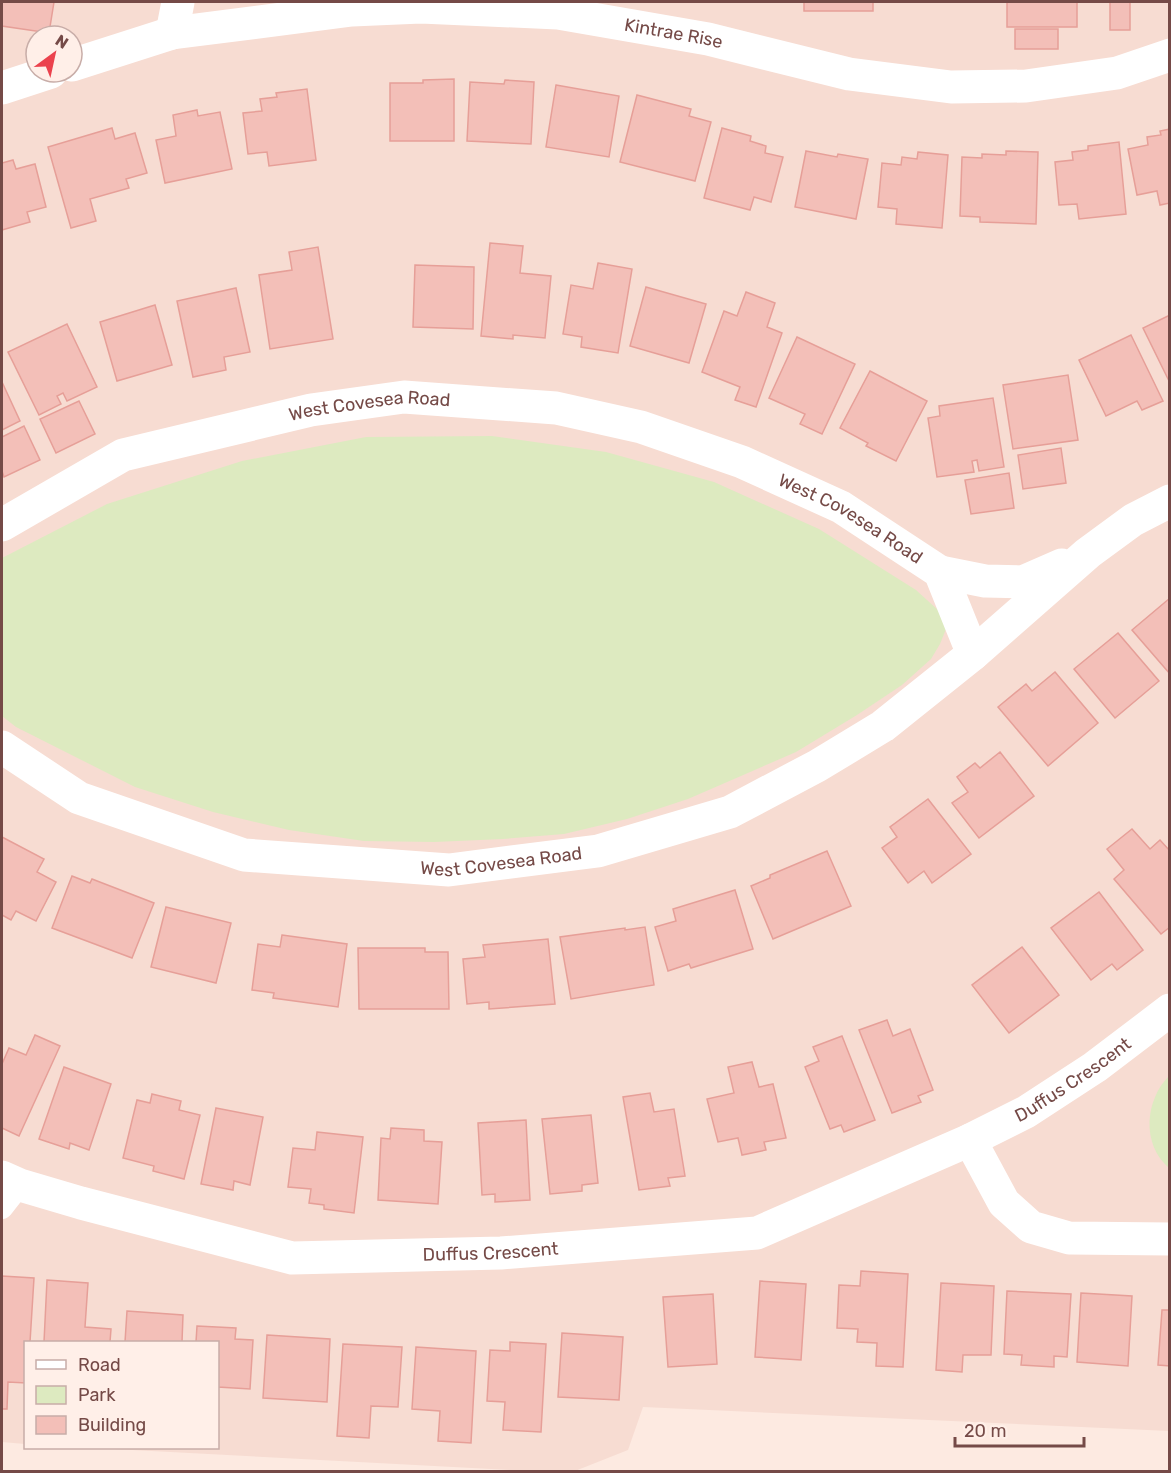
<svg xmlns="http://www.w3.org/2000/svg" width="1171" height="1473" font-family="Rubik,sans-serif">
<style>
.residential{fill:#f7dcd2;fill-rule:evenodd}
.green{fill:#ddeac0}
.building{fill:#f3bfb8;stroke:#e69f98;stroke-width:1.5}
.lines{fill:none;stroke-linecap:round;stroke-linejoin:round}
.lane{stroke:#fff;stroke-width:22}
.street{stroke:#fff;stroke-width:33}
.secondary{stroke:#fff;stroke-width:33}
.labels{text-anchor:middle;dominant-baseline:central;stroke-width:4.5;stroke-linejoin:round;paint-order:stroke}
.street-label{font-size:18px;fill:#754a47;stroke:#ffefe8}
</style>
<rect width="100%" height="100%" fill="#fdeae1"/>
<!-- residential -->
<path class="residential" d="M2,2H1169V1431L643,1407L628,1450L575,1471H528L94,1448H218V1342H26L25,1444L2,1442ZM36,36H72V72H36Z"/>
<!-- green -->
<g class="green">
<path d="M492,436L606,452L714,482L819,529L916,590L938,610L946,629L940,644L931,659L902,685L857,715L796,752L688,799L627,819L564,834L503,839L434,842L364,841L289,830L213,812L135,787L16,727L2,716V558L107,504L242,461L366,437Z"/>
<path d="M1169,1076V1168C1141,1144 1145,1100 1169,1076Z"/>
</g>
<!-- building -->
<g class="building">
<path d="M2,2H54L49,33L2,26Z"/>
<rect x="804" y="2" width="69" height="9"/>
<rect x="1007" y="2" width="70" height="25"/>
<rect x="1110" y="2" width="20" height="28"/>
<rect x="1015" y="29" width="43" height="20"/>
<path d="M454,79V141H390V83H423V80Z"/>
<path d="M505,80L534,82L531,144L467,141L470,82L504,84Z"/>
<path d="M556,85L619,96L609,157L546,147Z"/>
<path d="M307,89L316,160L269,166L267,152L248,154L243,113L262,111L260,99L277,97L276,93Z"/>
<path d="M637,95L691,109L689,116L711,122L695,181L620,162Z"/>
<path d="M197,110L198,116L220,112L232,169L165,183L156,140L176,136L173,115Z"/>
<path d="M112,128L115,139L135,133L147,173L126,179L129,188L90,199L96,221L71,228L48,147Z"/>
<path d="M722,128L751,136L750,141L766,146L765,153L783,157L771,202L754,197L750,210L704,198Z"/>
<path d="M1170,129V203L1160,205L1157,191L1137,195L1128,149L1148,145L1147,137L1161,135L1160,131Z"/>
<path d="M1119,142L1126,214L1079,219L1077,204L1059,205L1055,162L1073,160L1072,152L1088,150V146Z"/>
<path d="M806,151L837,157L838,154L868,159L856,219L795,207Z"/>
<path d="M1006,151L1038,152L1036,224L980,222V217L960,216L962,157L982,158V154L1006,155Z"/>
<path d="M918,152L948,155L942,228L896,224L897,209L878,207L882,163L901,165L902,157L917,159Z"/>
<path d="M13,160L16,169L35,164L46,207L27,212L30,222L2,230V163Z"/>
<path d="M490,243L523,246L520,273L551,276L545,338L513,335V339L481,336Z"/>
<path d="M318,247L333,339L270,349L259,275L292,270L289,252Z"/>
<path d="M598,263L632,269L618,353L581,347L582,337L563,334L571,285L593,289Z"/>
<path d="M415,265L474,267L473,329L413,327Z"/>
<path d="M646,287L706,304L689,363L630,346Z"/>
<path d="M236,288L250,352L224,357L226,370L193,377L177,301Z"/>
<path d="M746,292L775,303L767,327L782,333L756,407L735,400L740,387L702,372L724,311L737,316Z"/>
<path d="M155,305L172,365L117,381L100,322Z"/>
<path d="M1170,315V383L1143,328Z"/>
<path d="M67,324L97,387L67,401L63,393L57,396L61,404L39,415L8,352Z"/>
<path d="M1131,335L1163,401L1142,410L1137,401L1106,416L1079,360Z"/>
<path d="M797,337L855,364L822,434L800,424L805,414L769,398Z"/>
<path d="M870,371L927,401L896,461L866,446L868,443L840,428Z"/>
<path d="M1068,375L1078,440L1013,449L1003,385Z"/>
<path d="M2,382L20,421L2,430Z"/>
<path d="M993,398L1004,467L979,471L977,460L972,461L974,472L937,477L928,418L940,416L939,406Z"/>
<path d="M79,401L95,434L56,453L40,419Z"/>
<path d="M24,426L40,460L4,477L2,471V437Z"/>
<path d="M1061,448L1066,483L1023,489L1018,455Z"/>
<path d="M1009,473L1014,508L971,514L965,480Z"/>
<path d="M1170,598V674L1132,630Z"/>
<path d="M1118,633L1159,681L1115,718L1074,669Z"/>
<path d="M1055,672L1098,723L1048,766L998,707L1026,684L1032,691Z"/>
<path d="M1000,752L1034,796L979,838L952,803L968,792L957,777L975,763L980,768Z"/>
<path d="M928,799L971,854L932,883L924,871L908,883L882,848L897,837L890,827Z"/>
<path d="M1132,829L1150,849L1160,840L1170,851V927L1161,934L1114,879L1124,870L1107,849Z"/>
<path d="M2,837L44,859L37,872L56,882L36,921L16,911L11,920L2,915Z"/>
<path d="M827,851L851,906L773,939L751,886L770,878V875Z"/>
<path d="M72,876L90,883L92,879L154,903L132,958L52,928Z"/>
<path d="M735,890L753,949L691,968L689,964L668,971L655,927L676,921L673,909Z"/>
<path d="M1099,892L1143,950L1117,970L1112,964L1091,980L1051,928Z"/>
<path d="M166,907L231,923L216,983L151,967Z"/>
<path d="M645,927L654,985L571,999L560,937L625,928V930Z"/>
<path d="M282,935L347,944L338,1007L273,998L274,993L252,990L258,944L280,947Z"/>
<path d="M548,939L555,1004L489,1009V1002L467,1004L463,959L485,957L483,945Z"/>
<path d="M1022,947L1059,995L1009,1033L972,985Z"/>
<path d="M358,948H425V952H448L449,1009H359Z"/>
<path d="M887,1020L893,1036L910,1029L933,1090L918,1096L921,1102L892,1113L859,1030Z"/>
<path d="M35,1035L60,1046L19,1136L2,1128V1064L9,1048L26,1055Z"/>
<path d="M842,1036L875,1120L844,1132L841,1125L830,1129L805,1067L819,1061L813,1047Z"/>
<path d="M752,1062L759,1087L773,1084L786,1138L764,1142L766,1150L742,1155L738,1138L718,1142L707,1099L734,1093L728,1067Z"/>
<path d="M64,1067L111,1084L89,1150L70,1143L69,1149L39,1139Z"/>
<path d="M650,1093L654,1112L674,1109L685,1176L668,1178L670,1186L639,1190L623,1097Z"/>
<path d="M152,1094L181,1101L179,1110L200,1115L184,1179L153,1171L154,1166L123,1158L137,1100L150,1103Z"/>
<path d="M216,1108L263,1117L250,1185L234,1181L233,1190L201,1184Z"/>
<path d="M591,1115L598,1183L582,1185V1191L550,1194L542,1119Z"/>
<path d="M526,1120L530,1200L495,1202V1194L482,1195L478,1123Z"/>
<path d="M391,1128L424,1130V1141L442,1142L438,1204L378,1200L381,1138L390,1139Z"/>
<path d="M317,1132L363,1137L354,1213L324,1209V1205L309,1203L311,1189L288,1187L293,1148L315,1150Z"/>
<path d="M861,1271L908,1274L903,1367L876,1366L877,1343L857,1342L858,1329L837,1328L839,1285L860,1286Z"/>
<path d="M2,1276L34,1278L30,1342H26V1383L8,1382L7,1409H2Z"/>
<path d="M47,1280L88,1283L85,1327L111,1329L110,1342H44Z"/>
<path d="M760,1281L806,1284L801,1360L755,1357Z"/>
<path d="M941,1283L994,1286L991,1355H963L962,1372L936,1370Z"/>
<path d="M1007,1291L1071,1294L1067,1357L1054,1356V1367L1021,1365L1022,1355L1004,1354Z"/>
<path d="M1081,1293L1132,1296L1128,1366L1077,1362Z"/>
<path d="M713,1294L717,1364L668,1367L663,1297Z"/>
<path d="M1162,1310H1170V1366L1158,1365Z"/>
<path d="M127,1311L183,1315L182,1342H125Z"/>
<path d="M197,1326L236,1328L235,1339L253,1340L250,1389L218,1387V1342H196Z"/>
<path d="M562,1333L623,1337L619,1400L558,1397Z"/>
<path d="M267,1335L330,1339L327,1402L263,1398Z"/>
<path d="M510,1342L546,1344L541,1432L503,1430L505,1402L487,1401L490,1350L510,1351Z"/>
<path d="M343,1344L402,1347L398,1407L371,1406L369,1438L337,1436Z"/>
<path d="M416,1347L476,1351L471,1443L438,1441L440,1411L412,1409Z"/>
</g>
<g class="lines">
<!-- lane -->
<path class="lane" d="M2,1208L20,1185"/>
<!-- street -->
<g class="street">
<path d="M172,33L178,2"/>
<path id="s1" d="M72,65L172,33L352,10L421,7L558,13L708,39L849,74L951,87L1026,86L1117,73L1170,55"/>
<path d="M2,88L51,72"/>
<path d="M970,1140L1004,1203L1031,1227L1069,1238L1170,1239"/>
<path id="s2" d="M2,1177L20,1185L81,1203L292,1258L501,1253L757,1233L970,1140L1026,1112L1095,1067L1170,1010"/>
</g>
<!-- secondary -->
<g class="secondary">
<path id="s3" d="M2,525L123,455L311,410L404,397L556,408L641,427L742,462L841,507L940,572L973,654"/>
<path d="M940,572L985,581L1023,582L1062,565"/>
<path id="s4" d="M2,747L79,798L244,855L449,870L598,851L730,812L817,766L883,726L973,654L1088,553L1133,520L1170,501"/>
</g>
</g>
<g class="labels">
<!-- street labels -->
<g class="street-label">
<text stroke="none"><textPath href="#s1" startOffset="610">Kintrae Rise</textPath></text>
<text stroke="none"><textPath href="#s3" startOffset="392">West Covesea Road</textPath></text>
<text stroke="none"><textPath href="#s3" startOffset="896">West Covesea Road</textPath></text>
<text stroke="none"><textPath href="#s4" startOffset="525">West Covesea Road</textPath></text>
<text stroke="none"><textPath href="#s2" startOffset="1119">Duffus Crescent</textPath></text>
<text stroke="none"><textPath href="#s2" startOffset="500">Duffus Crescent</textPath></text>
</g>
</g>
<!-- border -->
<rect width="1171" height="1473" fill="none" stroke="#754a47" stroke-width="6"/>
<!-- legend -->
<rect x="24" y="1341" width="195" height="108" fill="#ffefe8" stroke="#c8ada8" stroke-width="1.5"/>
<rect x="36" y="1360" width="30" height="9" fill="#ffffff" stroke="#c8ada8" stroke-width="1.5"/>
<text x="78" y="1371" font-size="18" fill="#754a47">Road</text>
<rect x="36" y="1386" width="30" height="18" fill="#ddeac0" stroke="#c8ada8" stroke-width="1.5"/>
<text x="78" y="1401" font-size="18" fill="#754a47">Park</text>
<rect x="36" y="1416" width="30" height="18" fill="#f3bfb8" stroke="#c8ada8" stroke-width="1.5"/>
<text x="78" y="1431" font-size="18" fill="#754a47">Building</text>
<!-- north arrow -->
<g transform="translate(54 54) rotate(33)"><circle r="28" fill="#ffefe8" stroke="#c8ada8" stroke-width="1.5"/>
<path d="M0-4.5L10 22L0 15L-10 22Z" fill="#eb424d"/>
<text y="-9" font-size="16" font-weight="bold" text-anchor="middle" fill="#754a47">N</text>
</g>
<!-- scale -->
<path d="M955 1437v9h129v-9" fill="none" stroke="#754a47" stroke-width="3"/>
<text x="964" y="1437" font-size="18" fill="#754a47" stroke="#ffefe8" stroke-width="4.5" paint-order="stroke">20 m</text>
</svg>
